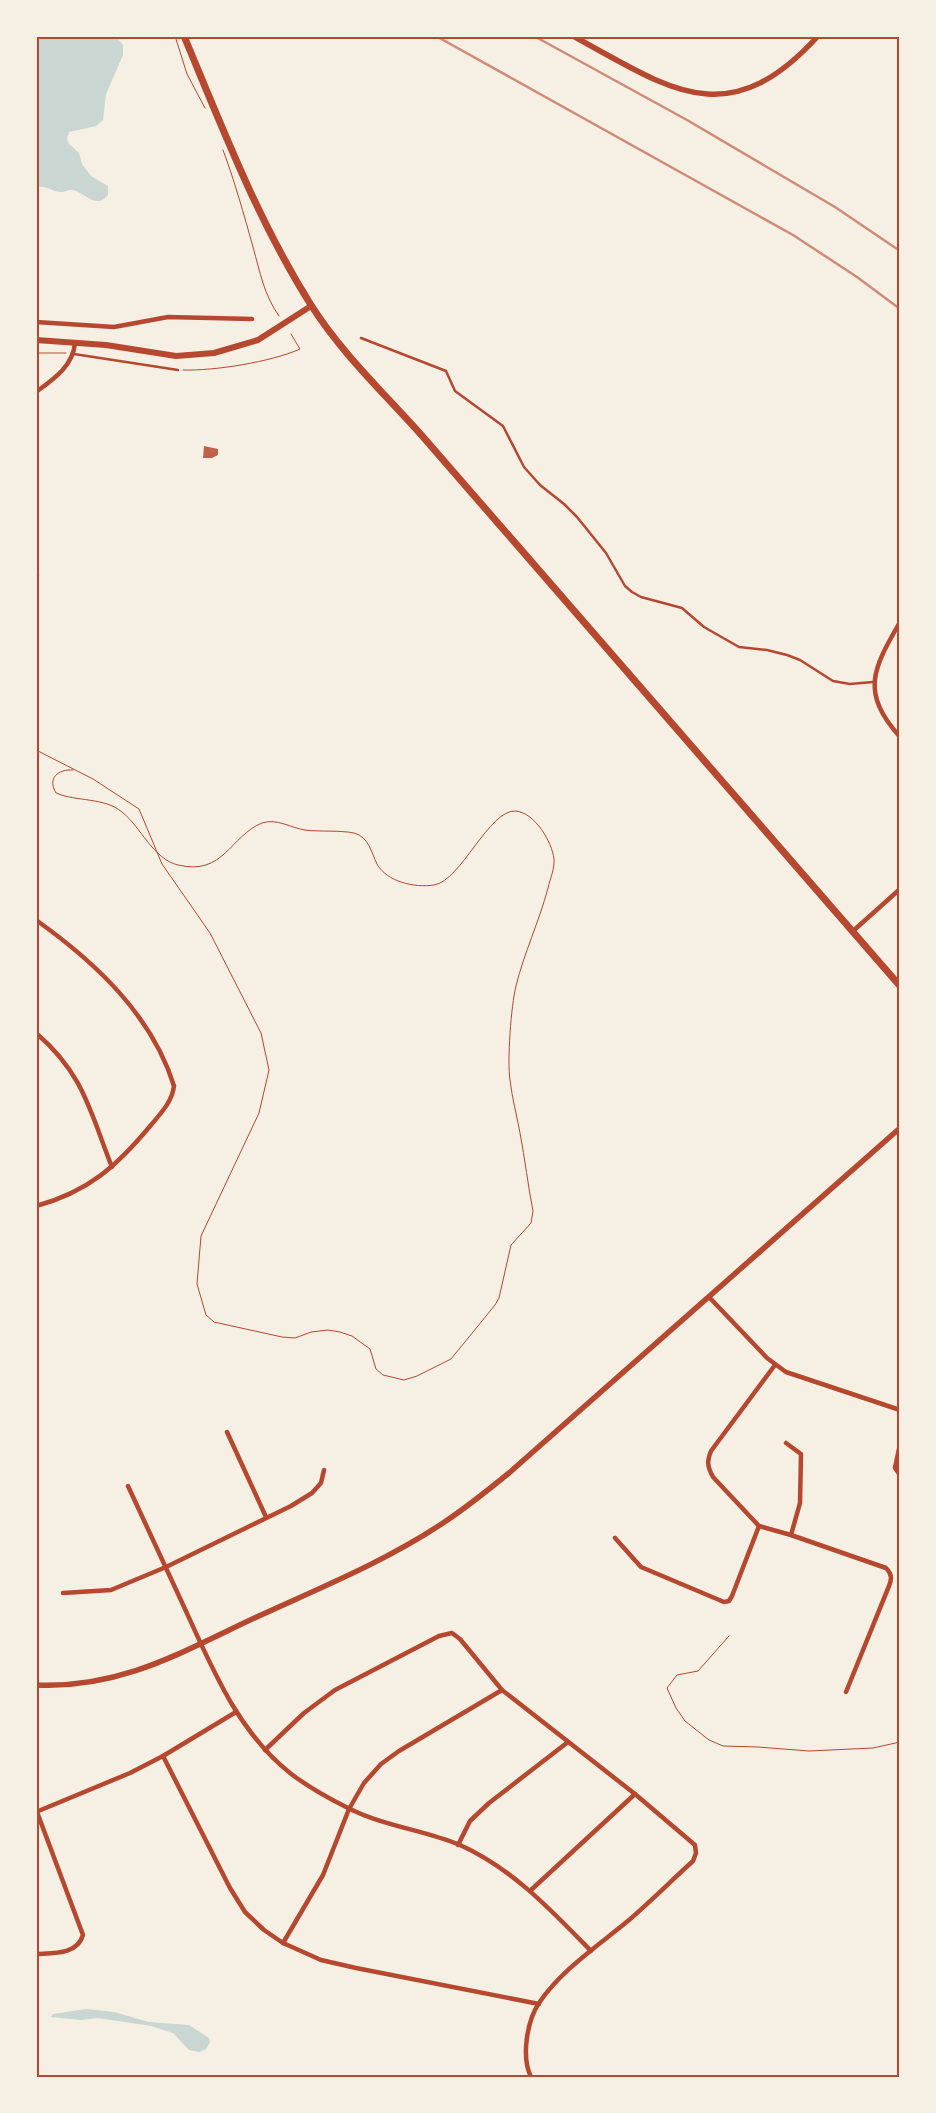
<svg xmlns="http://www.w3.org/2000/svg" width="936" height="2113" font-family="'Alegreya Sans',sans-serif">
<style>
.water{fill:#c9d6d2}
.building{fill:#bf614a}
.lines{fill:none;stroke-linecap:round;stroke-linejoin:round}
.path{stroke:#b5482f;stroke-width:1}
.service{stroke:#b5482f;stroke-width:2.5}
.minor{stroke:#b5482f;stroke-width:4.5}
.tertiary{stroke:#b5482f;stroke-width:5.5}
.secondary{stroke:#b5482f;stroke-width:6}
.primary{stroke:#b5482f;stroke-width:7}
.rail{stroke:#cf8b77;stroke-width:2.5}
.neatline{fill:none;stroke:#b5482f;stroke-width:2}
</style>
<rect width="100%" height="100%" fill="#f6efe4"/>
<!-- water -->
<g class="water">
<path d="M36,36H103L117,38L123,45V55L106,94L103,120L96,126L69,132L67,138L69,144L79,153L82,164L91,176L108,186V195C96,209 87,195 76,191C70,188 65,193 60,192C49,191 50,186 36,187Z"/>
<path d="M86,2009L114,2012L149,2022L189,2025L209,2038L210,2042L206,2049L200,2052L189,2050L173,2033L151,2026L98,2018L81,2020L51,2017L53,2014Z"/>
</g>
<!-- building -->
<path class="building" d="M204,446L218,449V455L212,458H203Z"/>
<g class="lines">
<!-- path -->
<g class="path">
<path d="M175,36L187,74L205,108"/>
<path d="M223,150C235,182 244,215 253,247C260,272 264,295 279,316"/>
<path d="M36,353H66"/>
<path d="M183,370C214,371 271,362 300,349L291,334"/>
<path d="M36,750L93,779L139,809L162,864L210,933L261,1033L269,1070L259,1113L201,1236L197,1284L206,1315L214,1322L282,1337L295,1338L311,1332L328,1330L340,1332L352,1336L370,1349L376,1369L383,1375L404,1380L417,1376L451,1359L495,1305L499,1298L511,1245L531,1223L533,1211C528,1186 525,1159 520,1133C517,1116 512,1098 510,1080C507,1061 511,1006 516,986C524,953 539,922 548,888C550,879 555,868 554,859C552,842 535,813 516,811C489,809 461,881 434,885C415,888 387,882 377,864C371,852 369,837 354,833C339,830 321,832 305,830C291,828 277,818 262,823C230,836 224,876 178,865C153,859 141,827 122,812C104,797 77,802 56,793C47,778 58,769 73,770"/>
<path d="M729,1636L698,1671L677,1675L667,1688L676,1708L685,1721L709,1740L723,1746L758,1747L809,1751L873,1748L900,1742"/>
</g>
<!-- service -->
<g class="service">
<path d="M361,338L446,371L455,391L503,426L524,467L540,485L564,504L577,517L606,553L625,586L632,592L641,597L682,608L704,627L739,647L767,650L787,655L800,660L833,681L850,684L873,682"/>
<path d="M74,354L178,370"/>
</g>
<!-- minor -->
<g class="minor">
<path d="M36,322L114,327L168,317L252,319"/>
<path d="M36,392C54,379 73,366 75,343"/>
<path d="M36,575H37"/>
<path d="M900,622C873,669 860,692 900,737"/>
<path d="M36,920C95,962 152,1015 174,1086C172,1102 161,1113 151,1125C117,1166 88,1192 36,1206"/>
<path d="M853,931L900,889"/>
<path d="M36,1033C84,1074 90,1112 112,1167"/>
<path d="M709,1297L767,1358L786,1372L900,1410"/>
<path d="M775,1365L711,1451C707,1461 707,1466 713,1477L759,1526L791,1535L886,1568C892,1574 892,1579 889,1586L846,1692"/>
<path d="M227,1432L266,1517"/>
<path d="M786,1443L801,1454L800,1503L791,1535"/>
<path d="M900,1444L895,1468L900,1475"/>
<path d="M128,1486C147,1527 166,1568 185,1609C212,1668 238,1732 290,1773C308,1787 328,1798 348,1808C383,1826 424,1830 460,1845C513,1869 551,1910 591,1951"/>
<path d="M615,1538L641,1567L724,1602L729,1601L732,1596L759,1526"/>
<path d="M63,1593L111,1590L166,1567L291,1506L312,1493L321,1483L324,1470"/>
<path d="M265,1750L304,1713L335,1690L439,1636L452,1633L460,1639L502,1690L635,1794L695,1845L696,1853L693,1861C672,1880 651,1901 629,1920C599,1945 561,1970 539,2003C527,2021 521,2057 531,2077"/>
<path d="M163,1756L230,1888L245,1912L264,1930L283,1943L321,1960L356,1968L539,2004"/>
<path d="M36,1812L130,1773L163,1756L236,1712"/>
<path d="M458,1845L470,1821L489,1803L568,1742"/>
<path d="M531,1890L635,1794"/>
<path d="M283,1943L323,1875L349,1809L364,1783L381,1764L399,1751L502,1690"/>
<path d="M36,1954C54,1953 77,1955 83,1935L37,1812"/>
</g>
<!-- tertiary -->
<g class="tertiary">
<path d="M573,36C670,89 728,135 818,36"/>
<path d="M36,1685C123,1689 185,1650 261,1615C322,1587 386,1561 443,1523C466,1508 487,1491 509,1473L900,1128"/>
</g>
<!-- secondary -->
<path class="secondary" d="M36,340L106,345L176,356L214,353L258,340L311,306"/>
<!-- primary -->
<path class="primary" d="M184,36C222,127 258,221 311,305C342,354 386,395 424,438L900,986"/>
<!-- rail -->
<g class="rail">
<path d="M436,36L793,235L857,277L900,309"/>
<path d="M534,36L687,120L835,207L900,251"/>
</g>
</g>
<!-- border -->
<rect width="936" height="2113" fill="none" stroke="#f6efe4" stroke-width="75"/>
<rect x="38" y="38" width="860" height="2038" class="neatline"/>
</svg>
